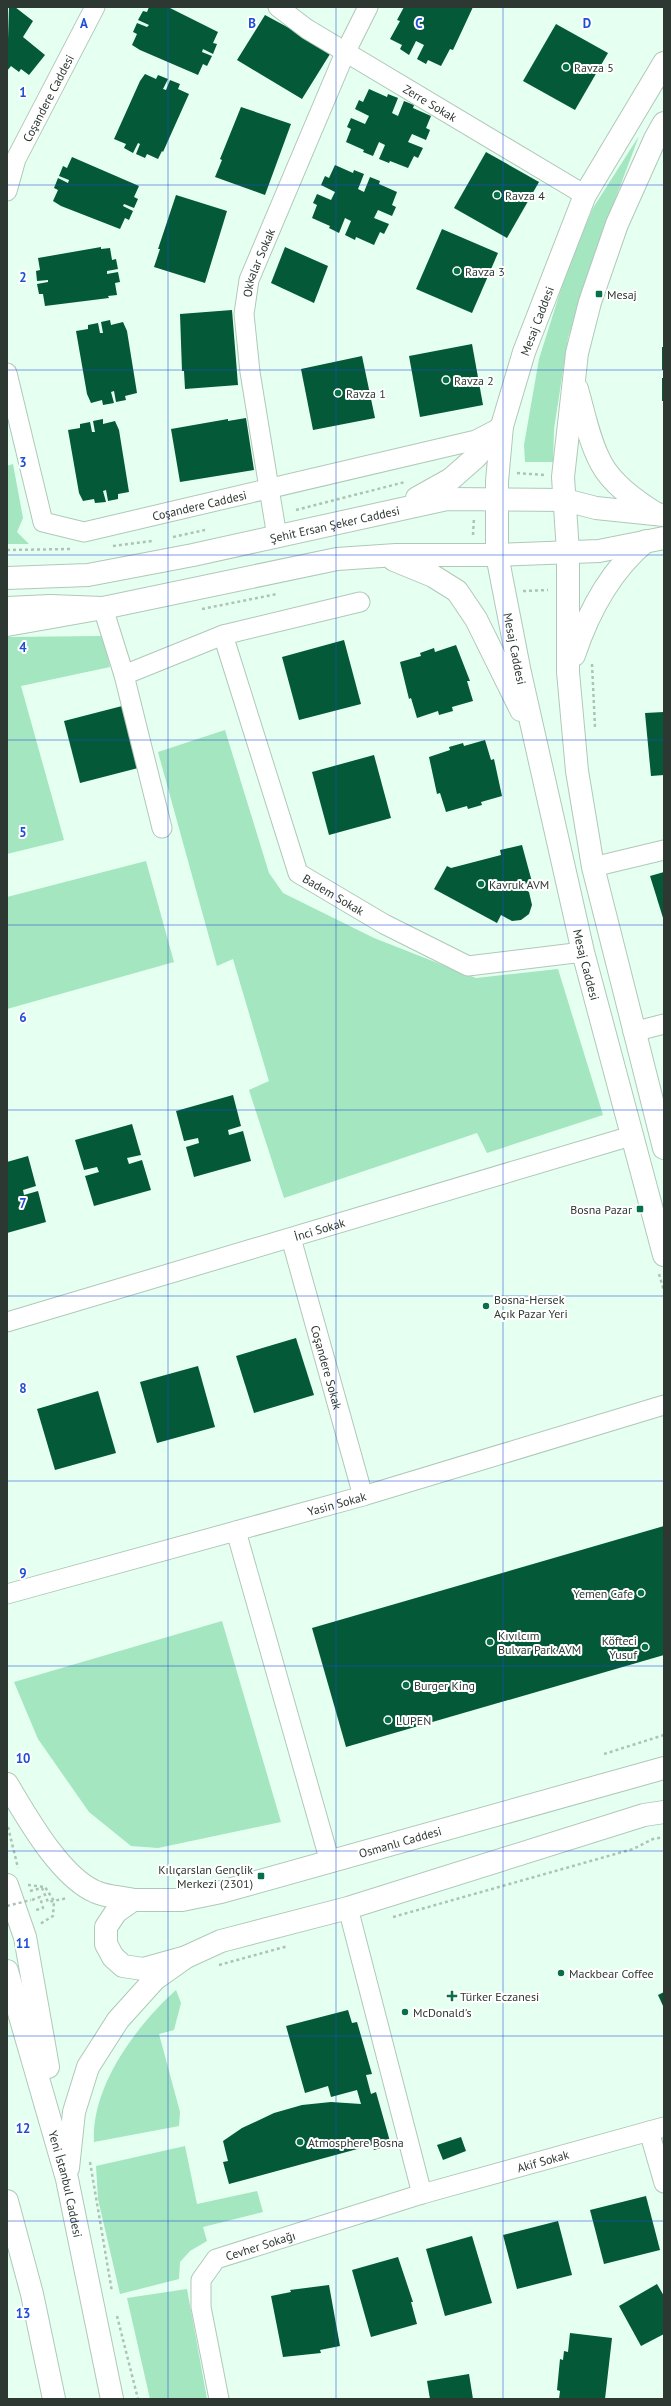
<svg xmlns="http://www.w3.org/2000/svg" width="671" height="2406" font-family="'PT Sans',sans-serif">
<style>
.green{fill:#a3e6c0}
.building{fill:#035938}
.lines{fill:none;stroke-linecap:round;stroke-linejoin:round}
.street-casing{stroke:#b0c8ba;stroke-width:21}
.secondary-casing{stroke:#b0c8ba;stroke-width:24}
.highway-casing{stroke:#b0c8ba;stroke-width:24}
.path{stroke:#aec3b7;stroke-width:2.5;stroke-dasharray:3 3;stroke-linecap:butt}
.street{stroke:#fff;stroke-width:19}
.secondary{stroke:#fff;stroke-width:22}
.highway{stroke:#fff;stroke-width:22}
.path-bridge{stroke:#aec3b7;stroke-width:2.5;stroke-dasharray:3 3;stroke-linecap:butt}
.grid{fill:none;stroke:#1d4ed8;stroke-width:1;stroke-opacity:0.55}
.poi-dot{fill:#077048;stroke:#fff;stroke-width:1.5}
.labels{text-anchor:middle;dominant-baseline:central;stroke-width:4;stroke-linejoin:round;paint-order:stroke}
.poi-label{font-size:12px;fill:#2e3832;stroke:#fff;text-anchor:start}
.street-label{font-size:12px;fill:#2e3832;stroke:#fff}
.grid-label{font-size:13px;text-anchor:middle;font-weight:bold;fill:#1d4ed8;stroke:#fff;stroke-width:4;stroke-linejoin:round;paint-order:stroke}
</style>
<rect width="100%" height="100%" fill="#e5fff0"/>
<!-- green -->
<g class="green">
<path d="M639,136L601,237L568,338L554,429L553,462H525L524,445L539,359L568,267L593,208Z"/>
<path d="M13,464L23,518L17,532L29,544H7V466Z"/>
<path d="M103,636L110,667L21,686L64,840L7,854V637Z"/>
<path d="M225,730L269,873L283,893L374,938L476,978L558,969L603,1115L487,1153L477,1133L284,1198L249,1090L269,1081L233,959L217,966L158,752Z"/>
<path d="M146,861L174,962L7,1009V897Z"/>
<path d="M222,1621L281,1822L158,1848L131,1846L89,1812L38,1739L14,1682Z"/>
<path d="M176,1990L181,2003L174,2030L159,2034L180,2112L179,2126L94,2142C91,2086 137,2025 176,1990Z"/>
<path d="M185,2146L197,2204L257,2191L263,2212L203,2227L207,2241L190,2251L180,2262L179,2279L120,2294L98,2199L96,2166Z"/>
<path d="M187,2289L207,2399H150L127,2298Z"/>
</g>
<!-- building -->
<g class="building">
<path d="M9,7H15L33,21L23,37L45,55L29,75L21,69L19,72L11,66L7,71Z"/>
<path d="M149,7H168L218,32L213,43L217,44L213,54L203,49L202,52L212,56L207,66L203,64L198,75L140,50L132,45L137,34L133,32L137,23L147,27L149,25L138,20L143,11L147,12Z"/>
<path d="M404,7H473L453,50L450,49L441,66L428,60L426,64L417,59L424,45L416,41L409,55L400,49L402,45L390,39L400,21L397,20Z"/>
<path d="M265,15L315,42L314,44L330,54L302,99L237,60Z"/>
<path d="M556,24L608,53L575,110L523,81Z"/>
<path d="M145,74L156,79L158,75L168,79L163,89L166,90L170,80L180,84L178,89L189,94L163,152L162,151L158,159L147,154L145,158L136,154L140,144L138,143L133,153L124,148L126,144L114,139L140,81Z"/>
<path d="M369,89L387,97L388,94L398,98L392,113L398,116L404,101L414,105L413,108L431,116L426,128L430,130L426,140L412,134L408,142L423,148L418,158L414,156L408,168L390,161L389,163L379,159L385,145L379,142L373,156L363,152L364,150L346,142L351,129L347,127L351,118L365,124L369,116L355,109L359,100L363,102Z"/>
<path d="M241,107L291,124L265,195L215,177L222,160L220,159Z"/>
<path d="M486,152L539,182L507,238L454,208Z"/>
<path d="M72,157L139,186L134,197L138,199L134,208L124,204L123,206L133,211L129,220L125,218L120,229L61,206L53,201L58,190L54,188L58,178L68,183L69,180L59,176L63,166L67,168Z"/>
<path d="M335,165L353,173L354,170L364,174L358,189L364,192L370,177L380,181L379,184L397,192L392,205L396,207L392,216L378,210L374,218L389,224L384,234L380,232L374,245L356,237L355,240L345,235L351,221L345,218L339,233L329,228L330,226L312,218L317,205L313,203L317,194L331,200L335,192L321,185L325,176L329,178Z"/>
<path d="M176,195L227,211L205,283L154,267L160,249H158Z"/>
<path d="M442,229L498,253L472,313L416,289Z"/>
<path d="M101,247V249L110,248L112,260L116,259L118,269L107,271V274L118,272L120,282L115,283L117,295L108,296L109,298L45,306L43,294H39L37,284L48,282V280L37,281L36,271L40,270L38,258Z"/>
<path d="M285,247L328,266L314,303L271,283Z"/>
<path d="M232,310L238,385L185,389L184,371H182L180,314Z"/>
<path d="M110,320L111,325L123,322L127,331L137,393L125,396L126,400L116,402L114,391L111,392L114,403L103,405L102,400L91,403L87,394L76,331L88,329V325L98,323L100,333H103L101,322Z"/>
<path d="M472,344L483,405L420,417L409,356Z"/>
<rect x="662" y="347" width="2" height="23"/>
<path d="M362,356L375,418L313,430L301,369Z"/>
<rect x="662" y="378" width="2" height="23"/>
<path d="M246,418L254,470L180,482L171,429L228,419V421Z"/>
<path d="M103,419V424L115,421L119,430L129,492L118,494V499L108,501L106,490L103,491L106,502L95,503L94,499L83,501L79,493L68,430L80,428V424L90,422L92,432H95L93,421Z"/>
<path d="M344,640L361,704L299,720L282,657Z"/>
<path d="M456,645L470,681H467L473,701L452,707L453,711L439,715L438,711L417,718L411,698L409,699L400,662L421,656L420,653L434,648L435,652Z"/>
<path d="M126,705L142,767L80,783L64,721Z"/>
<path d="M664,712V775L651,776L645,713Z"/>
<path d="M485,740L491,760L494,759L502,796L481,802L482,805L468,809L467,806L446,812L440,793L437,794L429,757L450,750L449,747L463,743L464,746Z"/>
<path d="M374,755L391,818L329,835L312,772Z"/>
<path d="M522,845L532,882L519,886L529,892L532,905L529,914L521,920L512,921L501,915L497,923L434,889L447,866L451,868L501,855L500,850Z"/>
<path d="M664,872V921L650,876Z"/>
<path d="M233,1095L241,1126L228,1130L229,1135L243,1131L251,1161L194,1177L186,1147L199,1143L198,1138L184,1141L176,1111Z"/>
<path d="M132,1124L141,1155L127,1158L129,1164L142,1160L151,1190L94,1206L85,1176L99,1172L97,1167L84,1170L75,1140Z"/>
<path d="M28,1156L36,1186L23,1190L24,1195L38,1191L46,1222L7,1233V1162Z"/>
<path d="M296,1338L314,1395L254,1413L236,1356Z"/>
<path d="M198,1366L215,1427L157,1443L140,1382Z"/>
<path d="M98,1391L116,1453L55,1470L37,1409Z"/>
<path d="M664,1526V1655L346,1747L312,1628Z"/>
<path d="M664,1992V2008L658,1995Z"/>
<path d="M348,2010L352,2023L357,2022L372,2074L366,2075L371,2094L376,2092L391,2145L374,2150L372,2145L229,2184L223,2162L228,2161L223,2141L242,2128L274,2113L302,2105L331,2102L361,2104L357,2090L331,2097L328,2086L305,2093L286,2026Z"/>
<path d="M461,2137L466,2151L443,2160L437,2145Z"/>
<path d="M646,2196L660,2250L604,2264L590,2210Z"/>
<path d="M558,2221L572,2275L517,2289L503,2235Z"/>
<path d="M472,2236L492,2303L445,2316L426,2249Z"/>
<path d="M398,2257L413,2302H411L417,2324L371,2337L352,2270Z"/>
<path d="M657,2284L664,2296V2334L641,2346L619,2306Z"/>
<path d="M329,2285L340,2346L320,2350L321,2353L283,2357L271,2296L291,2292L290,2290Z"/>
<path d="M570,2333L612,2338L605,2399H559L560,2391L557,2390L560,2359L563,2360L564,2351L568,2352Z"/>
<path d="M469,2374L473,2399H430L427,2381Z"/>
</g>
<g class="lines">
<!-- street casing -->
<g class="street-casing">
<g id="street">
<path id="s1" d="M278,7L307,29L585,195"/>
<path id="s2" d="M7,191L16,159L95,7"/>
<path id="s3" d="M7,373L43,522L84,532L476,440L499,428"/>
<path id="s4" d="M277,537L250,372L244,314L249,280L345,53L368,7"/>
<path d="M103,608L124,675L223,635L360,602"/>
<path id="s5" d="M223,635L298,873L384,924L468,966L583,952"/>
<path d="M124,675L162,828"/>
<path d="M593,867L664,850"/>
<path d="M633,1032L664,1024"/>
<path id="s6" d="M291,1238L363,1496"/>
<path id="s7" d="M7,1322L631,1136"/>
<path d="M236,1531L330,1862"/>
<path id="s8" d="M7,1594L363,1496L664,1405"/>
<path d="M348,1908L422,2194"/>
<path d="M649,2131L664,2183"/>
<path id="s9" d="M219,2399L201,2307V2280L216,2259L422,2194L664,2127"/>
</g>
</g>
<!-- secondary casing -->
<g class="secondary-casing">
<g id="secondary">
<path id="s10" d="M664,63L585,195L524,352L502,426L497,481V555L520,673L583,952L664,1255"/>
<path d="M664,123L655,139L617,224L590,302L577,353L563,477L568,552V672L577,771L593,867L664,1148"/>
<path d="M577,389C584,413 589,441 601,463C612,484 635,500 655,513"/>
<path d="M417,498L451,479L476,457L502,426"/>
<path d="M394,560L433,576L457,591L476,619L521,710"/>
<path id="s11" d="M7,578L88,575L193,555L447,499L565,500L596,508L664,515"/>
<path d="M7,608L50,606L103,608L337,559L396,555H497L599,551L664,538"/>
<path d="M574,655C588,613 611,570 646,541"/>
<path d="M664,1768L221,1892L182,1900H133L116,1912L106,1927V1944L113,1957L123,1966L143,1969L186,1957L221,1941L348,1908L644,1815L664,1812"/>
</g>
</g>
<!-- highway casing -->
<g class="highway-casing">
<g id="highway">
<path d="M7,625L103,608"/>
<path d="M7,1784C27,1817 60,1877 96,1892C107,1897 121,1897 133,1900"/>
<path d="M7,1885L25,1937L48,2067"/>
<path id="s12" d="M7,1971L67,2179L112,2399"/>
<path d="M68,2168L74,2112L88,2067L118,2020L155,1979L186,1957"/>
<path d="M7,2201L32,2294L54,2399"/>
</g>
</g>
<!-- path -->
<g class="path">
<path d="M517,473L544,475"/>
<path d="M296,510L405,482"/>
<path d="M473,535L474,518"/>
<path d="M173,537L205,530"/>
<path d="M113,546L152,541"/>
<path d="M7,550L72,549"/>
<path d="M523,591L548,590"/>
<path d="M202,609L277,594"/>
<path d="M592,664L595,727"/>
<path d="M659,1274L664,1291"/>
<path d="M604,1754L664,1735"/>
<path d="M8,1827L18,1868"/>
<path d="M28,1885L45,1887L54,1901L53,1916L40,1924"/>
<path d="M30,1891L42,1888L48,1902L68,1898"/>
<path d="M32,1900L40,1897L43,1908L36,1910"/>
<path d="M393,1917L633,1849L653,1839L664,1837"/>
<path d="M219,1965L288,1946"/>
<path d="M90,2162L112,2292"/>
<path d="M117,2316L138,2399"/>
</g>
<!-- street -->
<use href="#street" class="street"/>
<!-- secondary -->
<use href="#secondary" class="secondary"/>
<!-- highway -->
<use href="#highway" class="highway"/>
<!-- path-bridge -->
<path class="path-bridge" d="M7,1906L31,1900"/>
</g>
<!-- grid -->
<path class="grid" d="M168,7V2399M336,7V2399M503,7V2399M7,185H664M7,370H664M7,555H664M7,740H664M7,925H664M7,1110H664M7,1296H664M7,1481H664M7,1666H664M7,1851H664M7,2036H664M7,2221H664"/>
<!-- markers -->
<g class="poi-dot">
<circle cx="566" cy="67" r="4"/>
<circle cx="497" cy="195" r="4"/>
<circle cx="457" cy="271" r="4"/>
<rect x="595" y="290" width="8" height="8" rx="2"/>
<circle cx="446" cy="380" r="4"/>
<circle cx="338" cy="393" r="4"/>
<circle cx="481" cy="884" r="4"/>
<rect x="636" y="1205" width="8" height="8" rx="2"/>
<circle cx="486" cy="1306" r="4"/>
<circle cx="641" cy="1593" r="4"/>
<circle cx="490" cy="1642" r="4"/>
<circle cx="645" cy="1647" r="4"/>
<circle cx="406" cy="1685" r="4"/>
<circle cx="388" cy="1720" r="4"/>
<rect x="257" y="1872" width="8" height="8" rx="2"/>
<circle cx="561" cy="1973" r="4"/>
<path d="M450 1990h4v4h4v4h-4v4h-4v-4h-4v-4h4z"/>
<circle cx="405" cy="2012" r="4"/>
<circle cx="300" cy="2142" r="4"/>
</g>
<g class="labels">
<!-- poi labels -->
<g class="poi-label">
<text x="574" y="67">Ravza 5</text>
<text x="505" y="195">Ravza 4</text>
<text x="465" y="271">Ravza 3</text>
<text x="607" y="294">Mesaj</text>
<text x="454" y="380">Ravza 2</text>
<text x="346" y="393">Ravza 1</text>
<text x="489" y="884">Kavruk AVM</text>
<text x="632" y="1209" text-anchor="end">Bosna Pazar</text>
<text x="494" y="1299">Bosna-Hersek<tspan x="494" dy="14">Açık Pazar Yeri</tspan></text>
<text x="633" y="1593" text-anchor="end">Yemen Cafe</text>
<text x="498" y="1635">Kıvılcım<tspan x="498" dy="14">Bulvar Park AVM</tspan></text>
<text x="637" y="1640" text-anchor="end">Köfteci<tspan x="637" dy="14">Yusuf</tspan></text>
<text x="414" y="1685">Burger King</text>
<text x="396" y="1720">LUPEN</text>
<text x="253" y="1869" text-anchor="end">Kılıçarslan Gençlik<tspan x="253" dy="14">Merkezi (2301)</tspan></text>
<text x="569" y="1973">Mackbear Coffee</text>
<text x="460" y="1996">Türker Eczanesi</text>
<text x="413" y="2012">McDonald's</text>
<text x="308" y="2142">Atmosphere Bosna</text>
</g>
<!-- street labels -->
<g class="street-label">
<text stroke="none"><textPath href="#s2" startOffset="102">Coşandere Caddesi</textPath></text>
<text stroke="none"><textPath href="#s1" startOffset="180">Zerre Sokak</textPath></text>
<text stroke="none"><textPath href="#s4" startOffset="279">Okkalar Sokak</textPath></text>
<text transform="translate(537 321) rotate(-69)">Mesaj Caddesi</text>
<text stroke="none"><textPath href="#s3" startOffset="314">Coşandere Caddesi</textPath></text>
<text stroke="none"><textPath href="#s11" startOffset="333">Şehit Ersan Şeker Caddesi</textPath></text>
<text stroke="none"><textPath href="#s10" startOffset="624">Mesaj Caddesi</textPath></text>
<text stroke="none"><textPath href="#s5" startOffset="291">Badem Sokak</textPath></text>
<text stroke="none"><textPath href="#s10" startOffset="948">Mesaj Caddesi</textPath></text>
<text stroke="none"><textPath href="#s7" startOffset="326">İnci Sokak</textPath></text>
<text stroke="none"><textPath href="#s6" startOffset="134">Coşandere Sokak</textPath></text>
<text stroke="none"><textPath href="#s8" startOffset="342">Yasin Sokak</textPath></text>
<text transform="translate(400 1842) rotate(-16)">Osmanlı Caddesi</text>
<text stroke="none"><textPath href="#s9" startOffset="488">Akif Sokak</textPath></text>
<text stroke="none"><textPath href="#s12" startOffset="221">Yeni İstanbul Caddesi</textPath></text>
<text stroke="none"><textPath href="#s9" startOffset="193">Cevher Sokağı</textPath></text>
</g>
</g>
<g class="grid-label">
<text x="84" y="28">A</text>
<text x="252" y="28">B</text>
<text x="419" y="28">C</text>
<text x="587" y="28">D</text>
<text x="23" y="97">1</text>
<text x="23" y="282">2</text>
<text x="23" y="467">3</text>
<text x="23" y="652">4</text>
<text x="23" y="837">5</text>
<text x="23" y="1022">6</text>
<text x="23" y="1208">7</text>
<text x="23" y="1393">8</text>
<text x="23" y="1578">9</text>
<text x="23" y="1763">10</text>
<text x="23" y="1948">11</text>
<text x="23" y="2133">12</text>
<text x="23" y="2318">13</text>
</g>
<!-- border -->
<rect width="671" height="2406" fill="none" stroke="#2e3832" stroke-width="16"/>
</svg>
